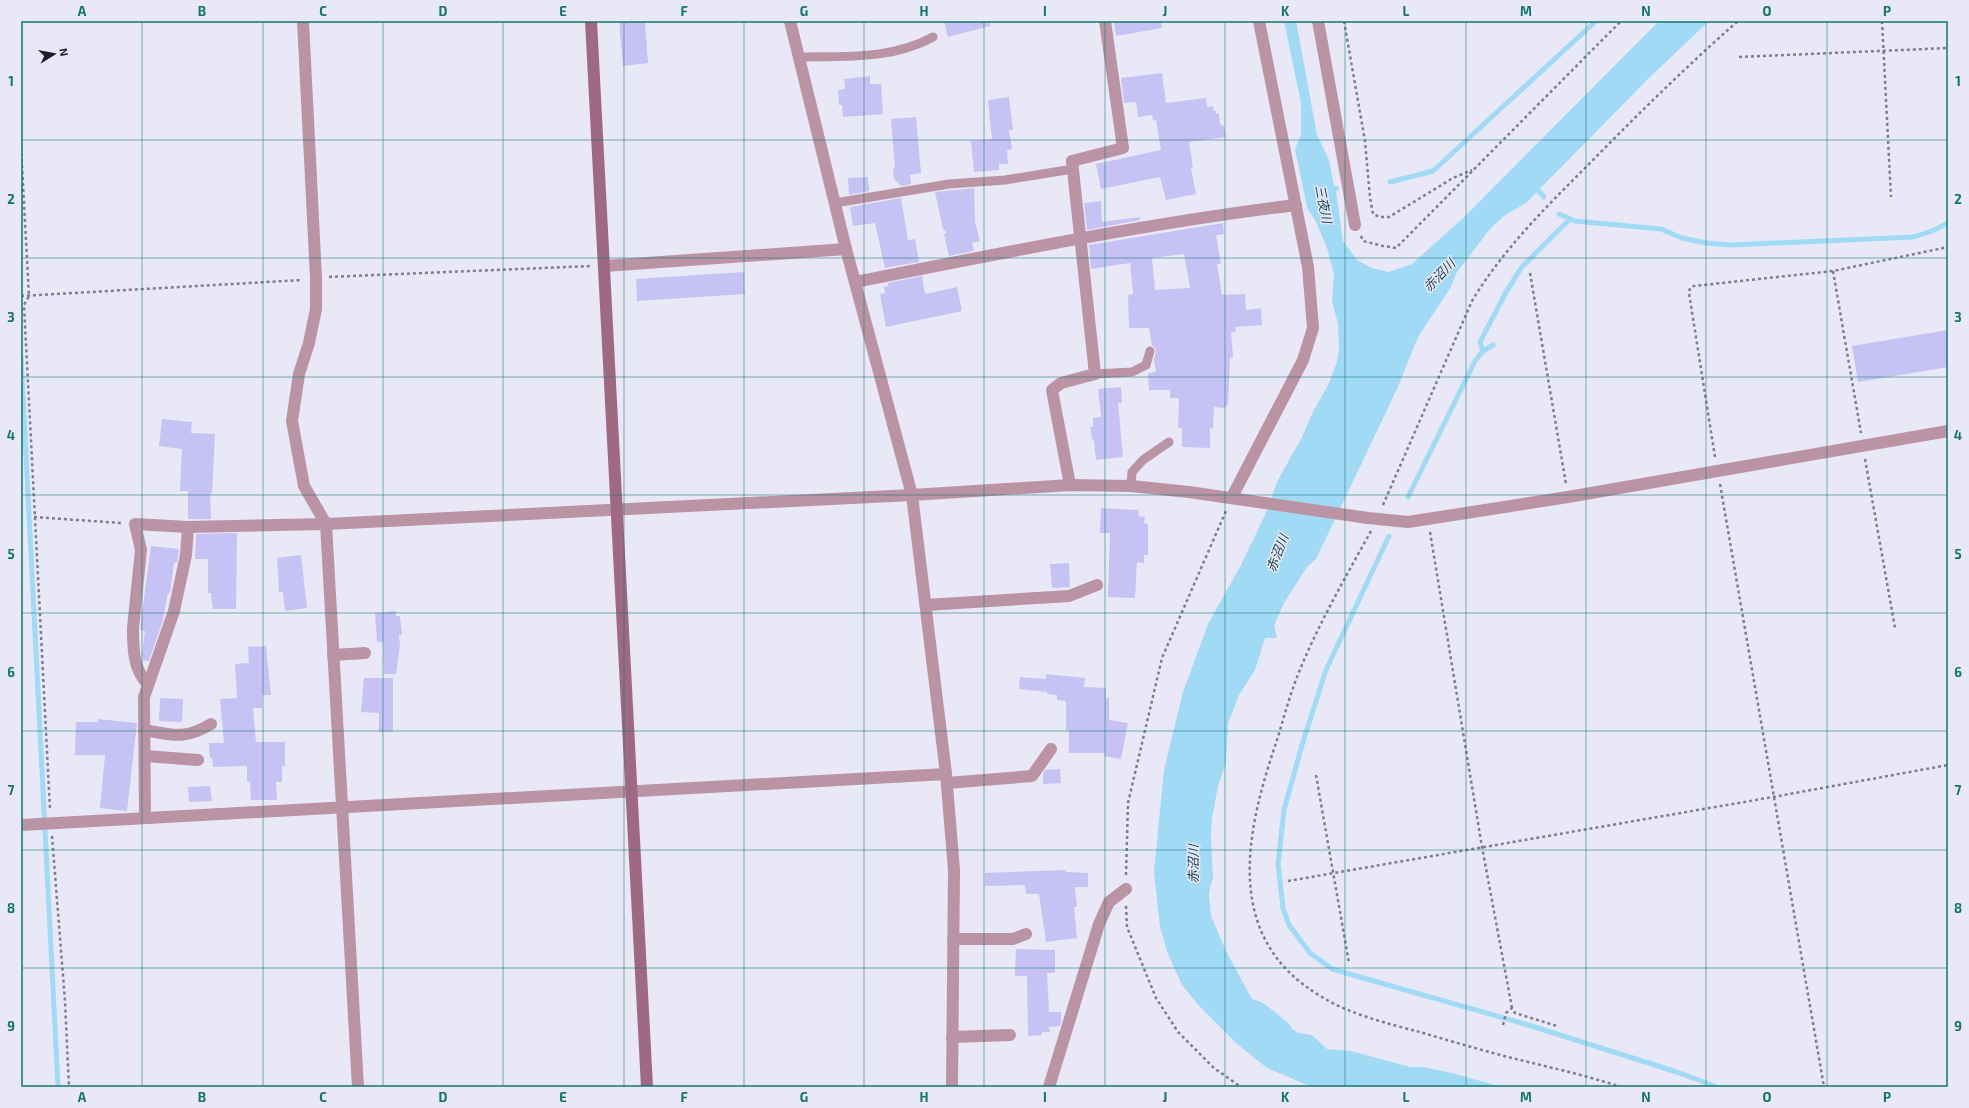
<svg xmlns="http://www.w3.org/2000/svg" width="1969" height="1108" font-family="'Exo 2','Noto Sans JP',sans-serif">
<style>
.water{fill:#a1daf5}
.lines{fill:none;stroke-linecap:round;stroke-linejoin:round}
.stream{stroke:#a1daf5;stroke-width:5}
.building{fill:#c7c2f4;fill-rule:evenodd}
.path{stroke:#7f7c91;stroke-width:2.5;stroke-dasharray:3 3;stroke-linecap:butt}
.lane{stroke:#ba93a5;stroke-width:9}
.street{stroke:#ba93a5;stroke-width:12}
.secondary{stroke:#9f6983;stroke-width:12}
.grid{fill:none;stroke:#0f766e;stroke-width:1;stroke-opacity:0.55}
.labels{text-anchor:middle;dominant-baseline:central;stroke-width:3;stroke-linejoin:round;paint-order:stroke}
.water-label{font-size:13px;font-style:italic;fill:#123f52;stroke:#e9e8f7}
.neatline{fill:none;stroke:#0f766e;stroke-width:1.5}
.grid-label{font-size:13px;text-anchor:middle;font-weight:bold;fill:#0f766e}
</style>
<rect width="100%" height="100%" fill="#e9e8f7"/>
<!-- water -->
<path class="water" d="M1284,21H1296L1317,135L1329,160L1334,186H1338L1339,190L1336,191L1343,241L1357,260L1372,268L1389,272L1412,264L1462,219L1659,21H1709L1649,78L1526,203L1504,216L1490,229L1457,272L1451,287L1418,337L1397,389L1316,559L1307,567L1284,603L1274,626L1277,638H1265L1255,670L1239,695L1228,724L1226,763L1218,786L1212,818L1211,838L1213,879L1210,887L1209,896L1211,916L1226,951L1252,999L1261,1002L1274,1011L1289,1024L1292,1029L1299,1033L1312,1035L1327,1049L1351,1051L1410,1067H1423L1452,1073L1502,1087H1312L1267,1068L1236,1043L1202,1009L1182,985L1168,954L1160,927L1154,872L1164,770L1183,692L1208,624L1241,565L1265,515L1278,480L1302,437L1311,416L1328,385L1337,362L1339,349L1338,324L1332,301L1334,274L1327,248L1316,222L1307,207L1295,149L1301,135V103Z"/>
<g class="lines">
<!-- stream -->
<g class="stream">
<path d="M1390,182L1433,171L1596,21"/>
<path d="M1534,186L1544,197"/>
<path d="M1559,214L1575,221L1661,229L1682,238L1706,243L1730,245L1914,237L1932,231L1948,223"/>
<path d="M1483,351L1480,342L1505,294L1521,268L1570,219"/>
<path d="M21,356L58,1087"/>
<path d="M1408,497L1475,361L1483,351L1493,345"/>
<path d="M1389,536L1326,670L1302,745L1284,810L1278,864L1283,908L1289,925L1310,953L1332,969L1525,1024L1677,1072L1717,1087"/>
</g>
</g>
<!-- building -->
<g class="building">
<path d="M619,21H645L648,63L623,66Z"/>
<path d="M944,21H990V26L948,37Z"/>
<path d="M1114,21H1161L1162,28L1116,36Z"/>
<path d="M1162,73L1166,103L1206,98L1207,107L1213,106L1214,111H1216V114H1219L1220,124L1224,126L1226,137L1189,142L1193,167L1191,168L1196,194L1166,200L1160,177L1101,189L1096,164L1161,150L1156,120L1153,121L1152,115L1138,117L1136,102L1124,103L1121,78Z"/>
<path d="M870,76V84H881L883,114L843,117L842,105H839L838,90L845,89L844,79Z"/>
<path d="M1009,97L1013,130H1009L1012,149L1007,150L1008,164H999V170L974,172L971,141L992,139L988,100Z"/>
<path d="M916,117L921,173L910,175L911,184L901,186L894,179L893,168H895L891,119Z"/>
<path d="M868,177L869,191L849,195L848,178Z"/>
<path d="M974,188L975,222L980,241L972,243L974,251L949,256L944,234L947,233L943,229L935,192Z"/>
<path d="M901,198L908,240L915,239L919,262L885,268L875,223L853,226L850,207Z"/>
<path d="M1101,201L1102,222L1140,217V220L1087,230L1084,203Z"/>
<path d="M1223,223L1224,234L1216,235L1221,264H1217L1222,295L1245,294L1246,310L1261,308L1262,325L1235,327L1236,332H1231L1233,357H1230L1228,405H1226L1225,408L1214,407L1213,429L1210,428V448L1182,447V428H1178L1179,398H1170V390H1149L1148,373L1156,372L1154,359L1156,350L1152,345L1149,328H1129L1128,295L1133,294L1130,263L1091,269L1089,245ZM1184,254L1190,288L1155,290L1152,258Z"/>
<path d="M744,272L745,294L637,301L636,279Z"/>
<path d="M922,276L925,294L957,287L962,311L886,327L880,294L885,293L884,287L888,286V283Z"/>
<path d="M1948,330V367L1858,382L1852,346Z"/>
<path d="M1121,387L1122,403H1118L1123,457L1096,460L1094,440L1092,439L1090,427H1093V418L1101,417L1098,389Z"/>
<path d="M162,419L192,422L191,433L215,434L212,493H210L211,519H188V491H180L182,449L159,446Z"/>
<path d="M1101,508L1139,510L1138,516L1145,517L1144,523L1148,524V555H1144V563L1137,562L1135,598L1108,597L1110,533H1100Z"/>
<path d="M237,533L236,609H213L211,593H208V559H195L196,534Z"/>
<path d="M151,546L179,549L177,563H174L170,593H168L163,620L149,661L143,660L142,655L145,631L141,630L140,628Z"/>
<path d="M301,555L307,608L285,611L283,592H279L277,558Z"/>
<path d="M1069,563L1070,587L1052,588L1050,564Z"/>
<path d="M396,611V616H400L402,635H399L400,645L396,674H384L383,642H377L375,613Z"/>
<path d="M266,646L271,695H262V708H253L256,742H285V766H282V782H276L277,800H251L250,782H247V766L213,767L212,758H210L209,743H224L220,699L237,698L235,664L249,663L248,647Z"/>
<path d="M1046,674L1085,678L1084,687L1106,688V698H1109V720L1128,723L1121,759L1104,756L1105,753H1069V730H1066V701L1057,700V695L1047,694V692L1019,689L1020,677L1046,679Z"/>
<path d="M364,678H393V732H379V713L361,712Z"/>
<path d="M160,698L183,699L182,722L159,721Z"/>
<path d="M98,719L137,723L127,811L100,808L105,755H75L76,722H98Z"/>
<path d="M1060,769L1061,783L1043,784V774L1045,770Z"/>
<path d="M210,786L212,801L189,802L188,787Z"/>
<path d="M1066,870V872L1088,873V887H1075L1077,907H1074L1077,938L1046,942L1039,894H1026L1025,885L985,886V873Z"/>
<path d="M1016,949L1055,950V973H1047L1049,1012H1061V1022L1060,1026L1049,1027L1050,1032H1042V1035L1028,1036L1027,976H1015Z"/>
</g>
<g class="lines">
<!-- path -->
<g class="path">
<path d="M1344,21L1365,141L1370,198L1373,214L1380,217H1389L1453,178L1472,170"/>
<path d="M1882,21L1891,197"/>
<path d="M1739,57L1948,48"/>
<path d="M21,147L29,296L24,305L50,809"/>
<path d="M1361,236L1363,241L1383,246L1396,248L1621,21"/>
<path d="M1833,271L1861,433"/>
<path d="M1530,273L1566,484"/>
<path d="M329,277L590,266"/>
<path d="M21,296L302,280"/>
<path d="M1715,457L1689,293L1690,288L1694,286L1833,271L1948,247"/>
<path d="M1865,459L1895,628"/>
<path d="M1720,484L1824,1087"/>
<path d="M1383,505L1472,301C1503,249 1549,204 1592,161C1639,113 1687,66 1738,21"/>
<path d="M34,517L121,523"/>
<path d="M1371,531C1345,578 1319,623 1299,672C1290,694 1284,717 1277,740C1246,831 1221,938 1322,997C1349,1014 1389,1024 1420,1032C1450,1041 1481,1050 1512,1058C1548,1067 1585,1075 1621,1087"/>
<path d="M1430,532L1482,847L1512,1008"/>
<path d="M1316,775L1349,963"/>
<path d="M52,836L65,1001L69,1087"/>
<path d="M1126,875L1128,803L1162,658L1226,511"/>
<path d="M1288,881L1773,797L1948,765"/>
<path d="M1126,906L1127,927L1156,998L1178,1032L1214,1068L1241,1087"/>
<path d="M1503,1025L1506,1013L1512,1008L1515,1013L1557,1026"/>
</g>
<!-- lane -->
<g class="lane">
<path d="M799,57C844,56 891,60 933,37"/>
<path d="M835,203L949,184L1005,180L1073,169"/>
<path d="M1095,374L1132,372L1146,365L1150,351"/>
<path d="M1131,486L1132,472L1143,460L1169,442"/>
</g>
<!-- street -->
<g class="street">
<path d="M303,21L316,278V309L309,343L299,374L292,421L304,486L326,524L358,1087"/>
<path d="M790,21L846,249L912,495L946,774L954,870L952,1087"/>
<path d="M1318,21L1355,225"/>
<path d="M604,266L846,249"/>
<path d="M855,282C1002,253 1148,223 1296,205"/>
<path d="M1070,485L1052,390L1061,383L1095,374L1072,161L1123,148L1105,21"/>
<path d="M1232,497L1303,360L1313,328L1308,267L1259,21"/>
<path d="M926,605L1069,596L1097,585"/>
<path d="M333,655L365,653"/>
<path d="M148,684C133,670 133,647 133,628L141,550L135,524L188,527L326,524L912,495L1070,485L1131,486L1189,492L1368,518L1408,522L1568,497L1948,431"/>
<path d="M144,730C172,735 185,740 211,724"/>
<path d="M145,756L198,760"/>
<path d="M947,783L1032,776L1051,749"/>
<path d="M145,818L144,697L174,611L186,555L188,527"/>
<path d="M21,825L946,774"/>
<path d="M953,939H1013L1026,934"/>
<path d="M952,1037L1010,1035"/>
<path d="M1049,1087L1099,924L1109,902L1126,889"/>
</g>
<!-- secondary -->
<path class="secondary" d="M591,21L647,1087"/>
</g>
<!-- grid -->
<path class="grid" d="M142,21V1087M263,21V1087M383,21V1087M503,21V1087M624,21V1087M744,21V1087M864,21V1087M984,21V1087M1105,21V1087M1225,21V1087M1345,21V1087M1466,21V1087M1586,21V1087M1706,21V1087M1827,21V1087M21,140H1948M21,258H1948M21,377H1948M21,495H1948M21,613H1948M21,731H1948M21,850H1948M21,968H1948"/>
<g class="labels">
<!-- water labels -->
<g class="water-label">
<text transform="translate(1324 204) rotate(79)">三夜川</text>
<text transform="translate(1439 275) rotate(-46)">赤沼川</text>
<text transform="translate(1277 553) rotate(-69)">赤沼川</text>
<text transform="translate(1193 864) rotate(-90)">赤沼川</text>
</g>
</g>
<!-- border -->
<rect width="1969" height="1108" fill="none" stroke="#e9e8f7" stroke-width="44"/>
<!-- north arrow -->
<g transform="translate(54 54) rotate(79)" stroke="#e9e8f7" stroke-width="3" paint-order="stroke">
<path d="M0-3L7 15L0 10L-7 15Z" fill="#1d1933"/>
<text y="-6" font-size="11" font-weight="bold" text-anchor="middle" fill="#1d1933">N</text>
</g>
<rect x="22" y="22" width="1925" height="1064" class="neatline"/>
<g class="grid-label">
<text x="82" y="16">A</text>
<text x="202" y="16">B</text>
<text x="323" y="16">C</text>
<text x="443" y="16">D</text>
<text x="563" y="16">E</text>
<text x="684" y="16">F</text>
<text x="804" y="16">G</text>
<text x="924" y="16">H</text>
<text x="1045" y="16">I</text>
<text x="1165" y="16">J</text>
<text x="1285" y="16">K</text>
<text x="1406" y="16">L</text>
<text x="1526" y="16">M</text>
<text x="1646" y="16">N</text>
<text x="1767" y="16">O</text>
<text x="1887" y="16">P</text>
<text x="11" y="86">1</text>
<text x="1958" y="86">1</text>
<text x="11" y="204">2</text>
<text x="1958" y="204">2</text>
<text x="11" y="322">3</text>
<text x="1958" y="322">3</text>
<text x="11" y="440">4</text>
<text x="1958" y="440">4</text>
<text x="11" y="559">5</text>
<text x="1958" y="559">5</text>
<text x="11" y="677">6</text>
<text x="1958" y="677">6</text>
<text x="11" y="795">7</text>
<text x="1958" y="795">7</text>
<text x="11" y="913">8</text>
<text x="1958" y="913">8</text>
<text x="11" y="1031">9</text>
<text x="1958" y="1031">9</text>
<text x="82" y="1102">A</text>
<text x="202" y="1102">B</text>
<text x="323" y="1102">C</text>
<text x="443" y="1102">D</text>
<text x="563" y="1102">E</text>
<text x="684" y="1102">F</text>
<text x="804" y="1102">G</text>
<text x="924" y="1102">H</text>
<text x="1045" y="1102">I</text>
<text x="1165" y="1102">J</text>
<text x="1285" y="1102">K</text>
<text x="1406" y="1102">L</text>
<text x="1526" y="1102">M</text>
<text x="1646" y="1102">N</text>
<text x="1767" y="1102">O</text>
<text x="1887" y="1102">P</text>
</g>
</svg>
